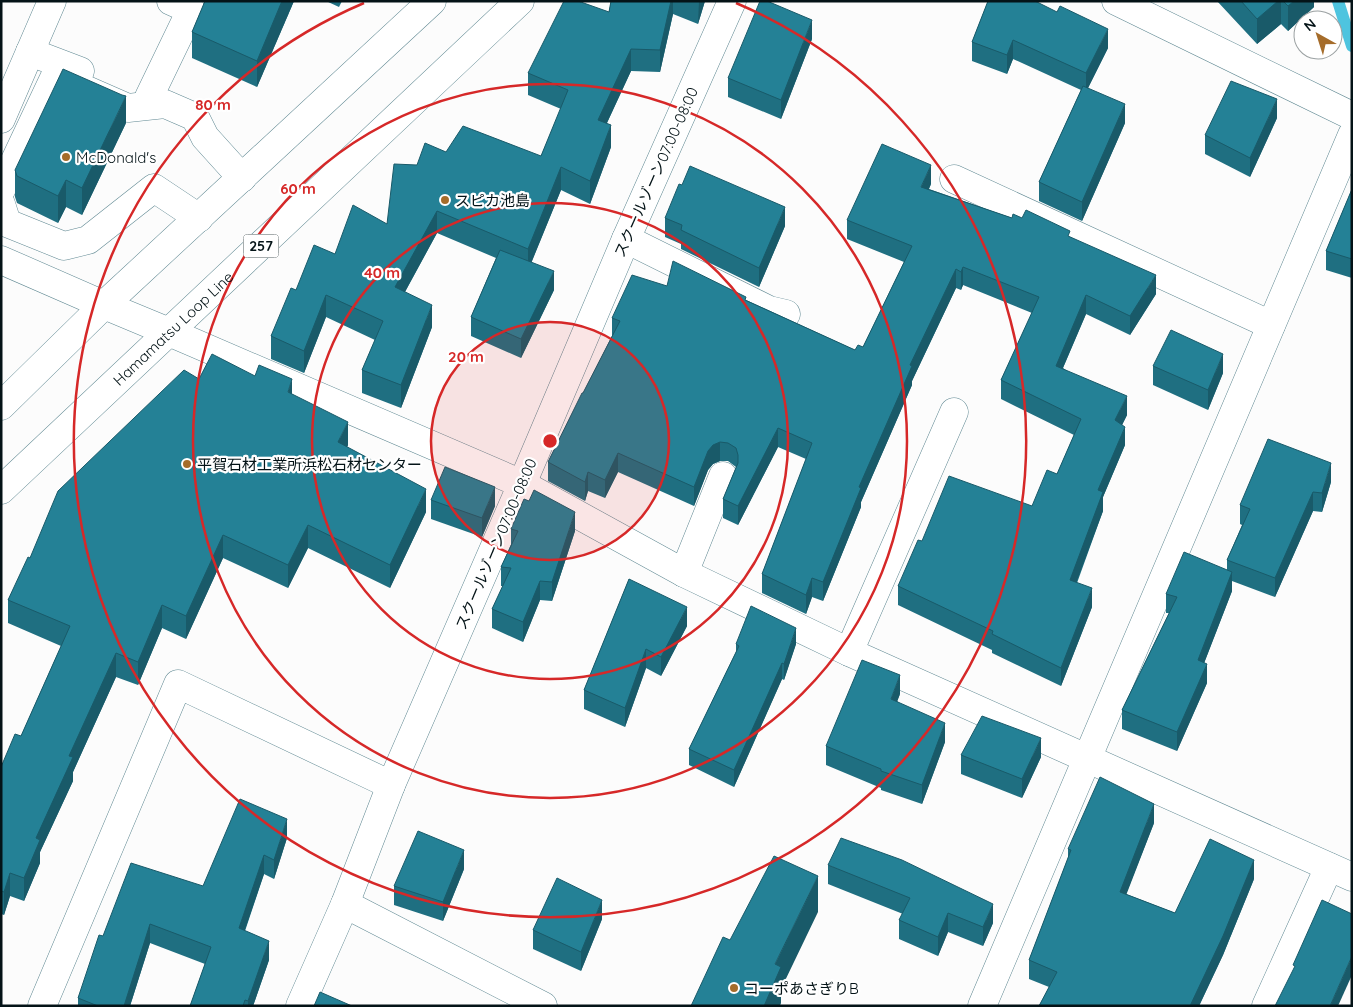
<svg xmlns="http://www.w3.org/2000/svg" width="1353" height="1007" font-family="Quicksand,'Noto Sans JP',sans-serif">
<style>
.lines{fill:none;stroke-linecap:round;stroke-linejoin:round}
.stream{stroke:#4ec4df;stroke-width:12}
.minor-casing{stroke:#608993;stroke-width:29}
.highway-casing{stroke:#608993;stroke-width:29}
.minor{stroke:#fff;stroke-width:28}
.highway{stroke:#fff;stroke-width:28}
.wall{fill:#1f6f81}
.shaded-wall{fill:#195a69}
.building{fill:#248196;stroke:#195a69}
.ring{fill:none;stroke:#d62828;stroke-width:2.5}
.poi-dot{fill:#a56c2a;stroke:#fff;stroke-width:2}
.labels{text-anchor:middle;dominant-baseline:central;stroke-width:4.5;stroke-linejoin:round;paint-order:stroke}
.shield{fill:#fff;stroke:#4f5a5d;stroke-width:1}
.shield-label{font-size:14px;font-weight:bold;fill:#041317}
.poi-label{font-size:15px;fill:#041317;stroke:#fff;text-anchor:start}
.street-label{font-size:15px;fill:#041317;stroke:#fff}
.centre{fill:#d62828;stroke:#fff;stroke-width:2.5}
.ring-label{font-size:15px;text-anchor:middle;font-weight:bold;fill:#d62828;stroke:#fff;stroke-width:4.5;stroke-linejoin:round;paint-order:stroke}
</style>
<rect width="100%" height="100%" fill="#fcfcfc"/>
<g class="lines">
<!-- stream -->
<path class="stream" d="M1338,1L1352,46"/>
<!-- minor casing -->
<g class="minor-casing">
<g id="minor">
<path d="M1116,1L1352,116"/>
<path d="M30,52L80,71"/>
<path d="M149,97L191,10L171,1"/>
<path d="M1,119L52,1"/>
<path d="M954,179L1271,325"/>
<path d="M1,190L56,74L80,87L128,108L165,104L195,117L205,137L242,178"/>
<path d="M1,204L7,223L64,246L88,240L154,188L199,218"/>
<path d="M626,239L769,310L786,314"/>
<path d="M1,260L104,305L169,332L522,484L684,573L849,652L1352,877"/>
<path d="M684,573L723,476"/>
<path d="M849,652L954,412"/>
<path d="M345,904L543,1006"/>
<path d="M42,1006L178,684L391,785"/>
<path d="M300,1006L345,904L391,785L522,484L626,239L732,1"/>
<path d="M982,1006L1352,135"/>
<path d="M1266,1006L1329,867"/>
</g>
</g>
<!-- highway casing -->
<g class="highway-casing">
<g id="highway">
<path d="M1,406L104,305L432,1"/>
<path id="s1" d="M1,490L520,1"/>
</g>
</g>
<!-- minor -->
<use href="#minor" class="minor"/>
<!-- highway -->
<use href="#highway" class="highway"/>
</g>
<!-- wall -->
<g class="wall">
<path d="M205,1H294L257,87L192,58V32Z"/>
<path d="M326,1H342L339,7Z"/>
<path d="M611,1H705L698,24L673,14L660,72L631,71L607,123L611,147L590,204L561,190L531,263L554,290L521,358L471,336V317L496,258L437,233L405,292L432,327L401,408L362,393V370L375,340L326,317L304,373L271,359V336L296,290L335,254L387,224L417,165L446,152L541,156L561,109L528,95V73L609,12Z"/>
<path d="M988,1L1108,48L1088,88L1125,123L1082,221L1039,201V182L1081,90L1013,59L1007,74L972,61V42Z"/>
<path d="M1217,1H1314V7L1288,31L1281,24L1257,44Z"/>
<path d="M812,39L781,119L728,97V78Z"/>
<path d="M1277,118L1250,177L1205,154V135Z"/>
<path d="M126,123L82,215L66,207L58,223L17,203L15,197V170Z"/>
<path d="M931,184L929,189L1012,218L1070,237L1156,294L1130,335L1086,314L1063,368L1127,415L1122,425L1125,445L1103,497V511L1077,583L1092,607L1061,686L992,653V650L898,605V586L922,541L1032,506L1057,474L1074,435L1001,399V380L1032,313L963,285L961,290L956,288L912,381V385L861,502V507L823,601L812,597L806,614L762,593V574L806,459L778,447L738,525L723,518V499L736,467L728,461H720L713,464L708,470L694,506L618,472L605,498L588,491L585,501L548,481V462L612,336V318L667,286L746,300L855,350L863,347L904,262L847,239V220Z"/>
<path d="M1352,189V278L1326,270V251Z"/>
<path d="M665,218L785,226L759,287L681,249V244L665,237Z"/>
<path d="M1153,366L1223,373L1208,410L1153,385Z"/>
<path d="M199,379L292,394L348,445L347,447L426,512L390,588L308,548L288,588L223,558L186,639L162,628L138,685L116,677L73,772V781L40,852V863L24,901L10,896L4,915L1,914V767L21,736L61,646L8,623V600L30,558Z"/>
<path d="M1331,482L1322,512L1313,511L1275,597L1232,581V591L1204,663L1207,683L1177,751L1122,729V710L1169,613H1166V594L1227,570V560L1242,525L1240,524V505Z"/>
<path d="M431,500L495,506L482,537L431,519Z"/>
<path d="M511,529L575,531L552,601L540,600L523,642L492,628V609L503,586H501V567L511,545Z"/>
<path d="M629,579L687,626L661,676L646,668L625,727L584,709V690Z"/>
<path d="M736,644H796L784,680L782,679L734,787L689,765V749L736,652Z"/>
<path d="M900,694L897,701L945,742L922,804L881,790V788L826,765V746Z"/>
<path d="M961,755L1041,757L1022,798L961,774Z"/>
<path d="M1154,823L1126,894L1175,913L1254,879L1223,955L1199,1006H1039L1049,987L1029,979V960L1068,858V849Z"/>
<path d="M287,838L274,879L264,874L245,931L269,960L253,1006H190L205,964L150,943L130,1006H78V998L103,936L203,886Z"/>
<path d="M828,865L993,923L983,946L948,932L938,956L899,939V920L903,914L828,884Z"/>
<path d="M464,869L443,921L394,905V886Z"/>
<path d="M602,919L581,971L533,949V930Z"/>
</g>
<!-- shaded-wall -->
<g class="shaded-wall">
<path d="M282,1H294L257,87V61Z"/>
<path d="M671,1H673V14L660,72V50Z"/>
<path d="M699,1H705L698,24Z"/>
<path d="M1278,1H1281V24L1257,44V19Z"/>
<path d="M1294,1H1314V7L1288,31V6Z"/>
<path d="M812,20V39L781,119V100Z"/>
<path d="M1108,29V48L1086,92V73Z"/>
<path d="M1013,40V59L1007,74V55Z"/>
<path d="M631,49V71L598,142V120Z"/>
<path d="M126,96V123L82,215V188Z"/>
<path d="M1277,99V118L1250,177V158Z"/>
<path d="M1125,104V123L1082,221V202Z"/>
<path d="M611,125V147L590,204V181Z"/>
<path d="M931,165V184L921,205V187Z"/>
<path d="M561,167V190L528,271V249Z"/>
<path d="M66,180V207L58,223V196Z"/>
<path d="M785,207V226L759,287V268Z"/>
<path d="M437,211V233L395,310V287Z"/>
<path d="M963,267V285L961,290V272Z"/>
<path d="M956,269V288L912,381V385L861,502V507L823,601V582L859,487L910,365Z"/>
<path d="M554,271V290L521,358V339Z"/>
<path d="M1156,275V294L1130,335V316Z"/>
<path d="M326,295V317L304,373V351Z"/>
<path d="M1086,295V314L1056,384V366Z"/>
<path d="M432,305V327L401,408V385Z"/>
<path d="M1223,354V373L1208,410V390Z"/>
<path d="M292,379V402L288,392Z"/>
<path d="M1127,396V415L1115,439V420Z"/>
<path d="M348,422V445L338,465V442Z"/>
<path d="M1125,427V445L1103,497V511L1070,599V580L1098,490Z"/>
<path d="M778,428V447L738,525V506Z"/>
<path d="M720,442V461L713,464L708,470L694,506V487L708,451L713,445Z"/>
<path d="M618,453V472L605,498V480Z"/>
<path d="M1331,463V482L1322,512V493Z"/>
<path d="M588,472V491L585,501V482Z"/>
<path d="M495,487V506L482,537V518Z"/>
<path d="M426,489V512L390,588V565Z"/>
<path d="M1313,492V511L1275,597V578Z"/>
<path d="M575,512V531L552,601V582Z"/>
<path d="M308,525V548L288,588V565Z"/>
<path d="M223,535V558L186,639V616Z"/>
<path d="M1232,572V591L1198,679V660Z"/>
<path d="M812,578V597L806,614V595Z"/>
<path d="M540,581V600L523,642V622Z"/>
<path d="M1092,588V607L1061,686V668Z"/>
<path d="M162,605V628L138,685V662Z"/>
<path d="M687,607V626L661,676V657Z"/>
<path d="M796,628V644L784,680V664Z"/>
<path d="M646,649V668L625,727V708Z"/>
<path d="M116,653V677L73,772V781L40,852V863L24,901V878L36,838L69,756Z"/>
<path d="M782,663V679L734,787V770Z"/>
<path d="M1207,664V683L1177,751V732Z"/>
<path d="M900,675V694L891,718V699Z"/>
<path d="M945,723V742L922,804V785Z"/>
<path d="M1041,738V757L1022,798V779Z"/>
<path d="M1154,804V823L1120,911V892Z"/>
<path d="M287,819V838L274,879V860Z"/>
<path d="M464,850V869L443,921V902Z"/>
<path d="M264,855V874L239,947V928Z"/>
<path d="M1254,860V879L1223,955L1199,1006H1190Z"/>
<path d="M10,873V896L4,915V892Z"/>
<path d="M818,876V912L781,989V1003L780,1006H764L775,964Z"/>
<path d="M602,900V919L581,971V952Z"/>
<path d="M993,904V923L983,946V927Z"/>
<path d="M948,913V932L938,956V937Z"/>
<path d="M150,924V943L130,1006H124Z"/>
<path d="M269,941V960L253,1006H248V1001Z"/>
<path d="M1352,956V975L1338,1006H1330Z"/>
</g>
<!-- building -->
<g class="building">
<path d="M205,1H282L257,61L192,32Z"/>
<path d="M564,1H578L609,12L611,1H671L660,50L631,49L598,120L611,125L590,181L561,167L528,249L437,211L395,287L432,305L401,385L362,370L383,321L326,295L304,351L271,336L291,288L296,290L314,245L335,254L353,205L387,224L394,164L417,165L425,143L446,152L463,126L541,156L568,90L528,73Z"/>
<path d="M760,1H767L812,20L781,100L728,78Z"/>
<path d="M988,1H1035L1057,12L1060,6L1108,29L1086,73L1013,40L1007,55L972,42Z"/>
<path d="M1241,1H1278L1257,19Z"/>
<path d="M1283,1H1294L1288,6Z"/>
<path d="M63,69L122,95L126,96L82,188L66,180L58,196L17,176L15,170Z"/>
<path d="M1231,81L1277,99L1250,158L1205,135Z"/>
<path d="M1083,86L1125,104L1082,202L1039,182Z"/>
<path d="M882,144L931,165L921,187L1012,218L1013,214L1022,218L1026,210L1070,231L1068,236L1156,275L1130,316L1086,295L1056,366L1127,396L1115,420L1125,427L1098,490L1103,492L1070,580L1092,588L1061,668L992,634L993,631L898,586L918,540L922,541L949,476L1032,506L1047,470L1057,474L1081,419L1001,380L1039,297L963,267L961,272L956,269L910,365L912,366L859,487L861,488L823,582L812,578L806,595L762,574L812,443L778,428L738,506L723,499L738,463V455L736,448L728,443L720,442L713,445L708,451L694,487L618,453L605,480L588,472L585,482L548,462L582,393H583L620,321L612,318L632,275L667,286L673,261L746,297L745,300L855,350L858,345L863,347L912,246L847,220Z"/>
<path d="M690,166L785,207L759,268L681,230L682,225L665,218L679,184L682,185Z"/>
<path d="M1352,189V259L1326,251Z"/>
<path d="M500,250L554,271L521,339L471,317Z"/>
<path d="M1171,330L1223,354L1208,390L1153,366Z"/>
<path d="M212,354L255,376L259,365L292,379L288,392L348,422L338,442L426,489L390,565L308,525L288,565L223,535L186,616L162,605L138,662L116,653L69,756L73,757L36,838L40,840L24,878L10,873L4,892L1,891V767L15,734L21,736L70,626L8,600L28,557L30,558L58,491L184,370L199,379Z"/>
<path d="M1268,439L1331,463L1322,493L1313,492L1275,578L1227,560L1250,509L1240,505Z"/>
<path d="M445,467L495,487L482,518L431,500Z"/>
<path d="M534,490L575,512L552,582L540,581L523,622L492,609L511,568L501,567L518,531L511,529L524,499L529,501Z"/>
<path d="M1184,552L1232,572L1198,660L1207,664L1177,732L1122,710L1177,597L1166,594Z"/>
<path d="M629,579L687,607L661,657L646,649L625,708L584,690Z"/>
<path d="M751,606L796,628L784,664L782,663L734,770L689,749L739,646L736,644Z"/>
<path d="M862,660L900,675L891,699L945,723L922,785L881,771V769L826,746Z"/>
<path d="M982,716L1041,738L1022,779L961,755Z"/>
<path d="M1100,777L1154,804L1120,892L1175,913L1210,839L1254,860L1223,936L1190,1006H1039L1057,972L1029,960L1071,850L1068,849Z"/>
<path d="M240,799L287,819L274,860L264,855L239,928L269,941L248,1001L245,1000L243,1006H190L211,947L150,924L124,1006H98L78,998L99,935L103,936L131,863L203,886Z"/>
<path d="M418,831L464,850L443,902L394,886Z"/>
<path d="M841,838L902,860L993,904L983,927L948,913L938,937L899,920L910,898L828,865Z"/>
<path d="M774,856L818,876L775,964L781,967L764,1006H691L723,937L730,940Z"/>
<path d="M557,878L602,900L581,952L533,930Z"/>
<path d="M1322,900L1352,914V956L1330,1006H1275L1295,966L1293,965Z"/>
<path d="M320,992L352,1006H314Z"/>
</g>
<!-- distance rings -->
<circle cx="550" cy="441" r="119" fill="#d62828" fill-opacity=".12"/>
<g class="ring">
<circle cx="550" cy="441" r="119"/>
<circle cx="550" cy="441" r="238"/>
<circle cx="550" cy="441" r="357"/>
<path d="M736 3A476 476 0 1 1 364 3"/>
</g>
<!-- markers -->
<g class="poi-dot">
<circle cx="66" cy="157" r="5"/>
<circle cx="445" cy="200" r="5"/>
<circle cx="187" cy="464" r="5"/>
<circle cx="734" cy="988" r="5"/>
</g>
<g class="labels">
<!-- shield labels -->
<rect class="shield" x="243.5" y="234.5" width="35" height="23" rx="4"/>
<g class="shield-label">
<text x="261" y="246">257</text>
</g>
<!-- poi labels -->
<g class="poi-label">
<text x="76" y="157">McDonald's</text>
<text x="455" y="200">スピカ池島</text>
<text x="197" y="464">平賀石材工業所浜松石材センター</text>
<text x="744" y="988">コーポあさぎりB</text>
</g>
<!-- street labels -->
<g class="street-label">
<text transform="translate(656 172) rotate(-66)">スクールゾーン07:00-08:00</text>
<text stroke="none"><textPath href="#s1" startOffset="236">Hamamatsu Loop Line</textPath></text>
<text transform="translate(496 544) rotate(-67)">スクールゾーン07:00-08:00</text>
</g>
</g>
<circle cx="550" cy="441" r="8" class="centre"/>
<g class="ring-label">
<text x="213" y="110">80 m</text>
<text x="298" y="194">60 m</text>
<text x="382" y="278">40 m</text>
<text x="466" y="362">20 m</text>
</g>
<!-- border -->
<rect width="1353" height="1007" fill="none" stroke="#041317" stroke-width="5"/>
<!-- north arrow -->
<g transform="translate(1318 35) rotate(321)"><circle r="24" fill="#ffffff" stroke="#9ba1a2"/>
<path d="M0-4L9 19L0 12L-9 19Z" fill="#a56c2a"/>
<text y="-8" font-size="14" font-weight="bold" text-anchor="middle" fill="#041317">N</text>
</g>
</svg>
